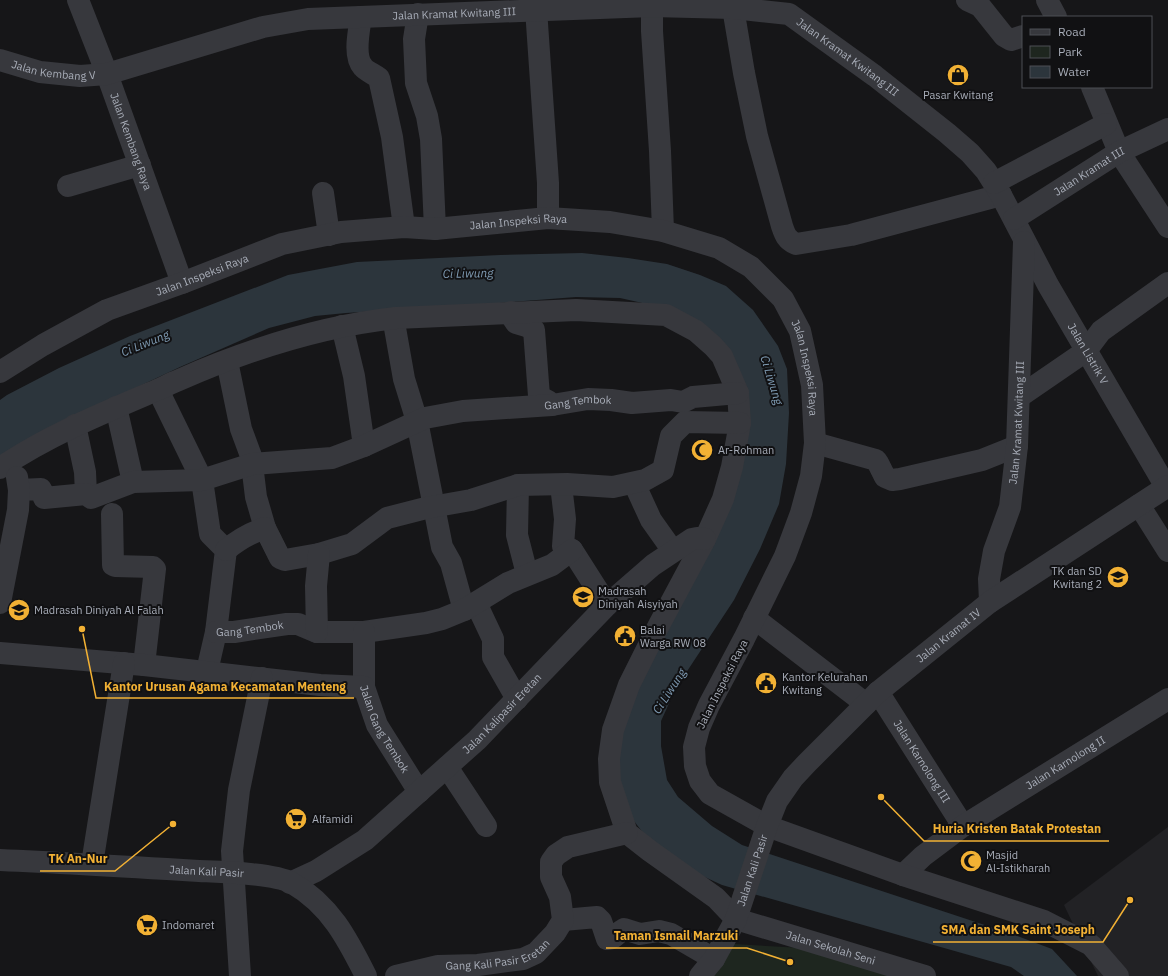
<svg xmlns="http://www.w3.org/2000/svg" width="1168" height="976" font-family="'IBM Plex Sans',sans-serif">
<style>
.built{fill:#222225}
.green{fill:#1e261f}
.water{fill:#2c353c}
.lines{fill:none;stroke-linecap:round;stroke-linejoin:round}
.minor{stroke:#37383d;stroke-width:22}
.tertiary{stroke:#37383d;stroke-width:22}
.labels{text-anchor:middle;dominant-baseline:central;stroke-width:4;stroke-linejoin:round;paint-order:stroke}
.street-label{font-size:11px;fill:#a8adb8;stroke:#111113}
.poi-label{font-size:11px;fill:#a8adb8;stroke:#111113;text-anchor:start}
.water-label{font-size:12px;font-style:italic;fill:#7f9bb3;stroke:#111113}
.leader{fill:none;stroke:#f2b134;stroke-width:1.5}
.callout-dot{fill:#f2b134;stroke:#111113;stroke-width:1.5}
.callout-label{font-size:12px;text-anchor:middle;font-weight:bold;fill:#f2b134;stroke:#111113;stroke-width:4;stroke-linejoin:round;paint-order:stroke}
</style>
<rect width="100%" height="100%" fill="#161618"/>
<!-- built -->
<path class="built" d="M1168,827V976H1098L1064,905Z"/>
<!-- green -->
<path class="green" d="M734,944L820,949L899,976H710Z"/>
<!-- water -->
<path class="water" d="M582,253L628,258L667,264L700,275L726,286L753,310L778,346L787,369L789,413L786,464L779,504L760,549L734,600L676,688L661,721V746L667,780L678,797L712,826L742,845L1012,934L1052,949L1077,976H1024L1011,967L722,885L683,867L648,839L630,816L620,798L616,734L719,520L737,364L656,306L620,298L576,297L499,303L346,313L315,316L269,328L180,367L57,425L0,460V400L7,395L59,368L130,336L288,275L357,262L500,255Z"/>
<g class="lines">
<!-- minor -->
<g class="minor">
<path id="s1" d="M78,0L107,74L182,283"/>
<path d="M967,0L980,6L1004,36L1011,40L1023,36"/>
<path d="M1047,0L1056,17"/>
<path d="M652,6V31L660,151L663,231"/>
<path d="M733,8L744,73L757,136L782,226C785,235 787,240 796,244L851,235L1001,195"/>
<path d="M536,9L548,183V218"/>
<path d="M418,14L414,39L416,83L427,116L431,139L435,229"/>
<path d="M361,17C359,31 353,56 363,67C366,71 374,74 379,78L392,137L404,227"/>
<path id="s2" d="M0,60L40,72L80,76L107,74L263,27L308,19L652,6L733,8L789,14L875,76L947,133L970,153L986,171L1001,195L1048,285L1166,487"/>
<path d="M1092,87L1119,152L1168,227"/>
<path d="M994,183L1106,124"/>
<path d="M68,186L140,165"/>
<path d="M323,193L329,235"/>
<path id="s3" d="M1014,219L1119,152L1168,129"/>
<path d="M511,312L512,317L516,323L526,326L534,330L539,396L548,401L552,405"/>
<path d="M396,318L395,328L404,379L417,421L442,547L451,563L464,610"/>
<path d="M342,326L354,376L364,446"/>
<path d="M227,361L241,429L251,456L256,497L265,528"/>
<path d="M158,390L202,480L210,534L226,550L216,632L207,671"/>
<path d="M1019,397L1086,351L1101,331L1168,283"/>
<path d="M116,407L133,482"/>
<path d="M75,425L85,472L86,494"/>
<path d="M815,443L876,460L878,463L885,477L892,480L900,479L982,460L1017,446"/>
<path d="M0,468C49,435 103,413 157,390C164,387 171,383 179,380C247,350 322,326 396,318L576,310L666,315L696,331L713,346L722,356L738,393L740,423L732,467L723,499L705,539L659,625L629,685L613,730L609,759L610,782L627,833L650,851L716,898L736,919"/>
<path d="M634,483L651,520L673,551"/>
<path d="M518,485L517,535L527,574"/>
<path d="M561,485L565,519L563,546L572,550L607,605"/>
<path id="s4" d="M19,490L41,489L44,498L86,494L91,498L133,482L202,480L252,464L332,458L364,446L425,418L463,411L552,405L588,399L611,400L632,403L671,400L683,402L693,397L738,393"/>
<path d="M1139,505L1168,551"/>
<path d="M112,514L113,565L115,566L153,567L155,569L144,665"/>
<path d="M226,550C238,540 250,533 265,528L280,558L285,560L319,554L352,544L387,518L426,508L471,500L518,485L567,484L613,487L645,480L663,470L671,436L685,422L740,423"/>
<path id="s5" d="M990,602L989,579L994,551L1010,507L1017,446L1024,242"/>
<path d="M0,603L18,510L19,490L17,477"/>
<path d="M476,603L493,639V657L517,699"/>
<path d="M754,618L866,704"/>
<path id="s6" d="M216,632H234L287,624H298L317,632H364L426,623L442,619L464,610L508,583L552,565L572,550"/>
<path d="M317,632L316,586L319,554"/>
<path id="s7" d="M364,632V687L377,725L419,792"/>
<path d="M0,653L144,665L320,685L364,687"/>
<path id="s8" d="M878,692L963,826"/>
<path d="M447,767L486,826"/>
<path d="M92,864L124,663"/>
<path id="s9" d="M903,875L923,856L963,826L1168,699"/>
<path id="s10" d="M290,883L316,871L365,840L477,740L607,605L653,565L692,539L697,538L705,539"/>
<path d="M563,920L597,917L601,921L607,939C614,940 618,932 624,929L640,934L659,931L671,934L714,959"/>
<path d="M240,976L232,851L239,790L262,678"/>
<path id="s11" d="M396,976L438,966L478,965L523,959L536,953L555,933L563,920L560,897L551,877V862L556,855L568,847L627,833"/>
</g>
<!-- tertiary -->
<g class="tertiary">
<path id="s12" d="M0,372L43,345L107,310L182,283L282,244L341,232L404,227L435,229L548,218L610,222L663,231L719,248L751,267L783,299L800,331L812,385L815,443L811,476L801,513L785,556L744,639L709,705L699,728L694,747L695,766L700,781L710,794L767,826L903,875L1044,921L1091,945L1118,976"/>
<path id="s13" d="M0,860C67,863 133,867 199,871C222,872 273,873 292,883C330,905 347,938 366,976"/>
<path id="s14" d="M736,919L925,976"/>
<path id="s15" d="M700,976L714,959L736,919L767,826L777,801L793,778L807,763L878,692L990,602L1168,486"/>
</g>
</g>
<!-- icons -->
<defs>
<g id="shop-disc" transform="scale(1.15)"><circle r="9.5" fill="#f2b134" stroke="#111113"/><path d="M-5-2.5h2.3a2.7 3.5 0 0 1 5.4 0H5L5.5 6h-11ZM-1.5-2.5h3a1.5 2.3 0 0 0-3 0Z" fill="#111"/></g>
<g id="mosque-disc" transform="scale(1.15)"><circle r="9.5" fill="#f2b134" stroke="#111113"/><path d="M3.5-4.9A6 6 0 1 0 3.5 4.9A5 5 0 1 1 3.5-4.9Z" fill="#111"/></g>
<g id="school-disc" transform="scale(1.15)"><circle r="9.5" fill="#f2b134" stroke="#111113"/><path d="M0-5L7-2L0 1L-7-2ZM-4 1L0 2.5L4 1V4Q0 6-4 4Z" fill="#111"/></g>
<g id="civic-disc" transform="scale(1.15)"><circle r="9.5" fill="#f2b134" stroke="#111113"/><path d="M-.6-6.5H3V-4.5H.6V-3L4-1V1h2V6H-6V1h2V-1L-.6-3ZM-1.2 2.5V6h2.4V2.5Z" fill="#111"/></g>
<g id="supermarket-disc" transform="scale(1.15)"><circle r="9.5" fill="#f2b134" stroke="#111113"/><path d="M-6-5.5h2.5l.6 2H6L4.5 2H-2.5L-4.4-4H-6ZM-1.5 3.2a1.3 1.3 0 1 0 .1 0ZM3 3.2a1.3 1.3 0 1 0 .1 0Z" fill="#111"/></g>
</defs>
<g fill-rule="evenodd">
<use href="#shop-disc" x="958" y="75"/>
<use href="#mosque-disc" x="702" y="450"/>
<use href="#school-disc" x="1118" y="577"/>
<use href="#school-disc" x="583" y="597"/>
<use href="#school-disc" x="19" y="610"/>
<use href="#civic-disc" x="625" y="636"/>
<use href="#civic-disc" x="766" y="683"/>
<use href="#supermarket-disc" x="296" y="819"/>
<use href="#mosque-disc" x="971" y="861"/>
<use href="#supermarket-disc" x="147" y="925"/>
</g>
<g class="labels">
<!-- street labels -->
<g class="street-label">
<text stroke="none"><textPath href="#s2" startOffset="464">Jalan Kramat Kwitang III</textPath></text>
<text stroke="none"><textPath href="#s2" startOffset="872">Jalan Kramat Kwitang III</textPath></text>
<text stroke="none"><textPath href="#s2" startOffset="55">Jalan Kembang V</textPath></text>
<text stroke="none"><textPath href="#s1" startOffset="151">Jalan Kembang Raya</textPath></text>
<text stroke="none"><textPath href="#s3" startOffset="89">Jalan Kramat III</textPath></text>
<text stroke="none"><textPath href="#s12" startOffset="549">Jalan Inspeksi Raya</textPath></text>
<text stroke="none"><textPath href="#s12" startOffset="225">Jalan Inspeksi Raya</textPath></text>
<text stroke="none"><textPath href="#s2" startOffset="1261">Jalan Listrik V</textPath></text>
<text stroke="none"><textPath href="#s12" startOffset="909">Jalan Inspeksi Raya</textPath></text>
<text stroke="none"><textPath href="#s4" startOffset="582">Gang Tembok</textPath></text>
<text stroke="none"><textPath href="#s5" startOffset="183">Jalan Kramat Kwitang III</textPath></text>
<text stroke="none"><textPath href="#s6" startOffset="34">Gang Tembok</textPath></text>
<text stroke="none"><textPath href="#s15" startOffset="432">Jalan Kramat IV</textPath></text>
<text transform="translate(722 684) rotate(-63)">Jalan Inspeksi Raya</text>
<text stroke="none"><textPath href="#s10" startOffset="273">Jalan Kalipasir Eretan</textPath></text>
<text stroke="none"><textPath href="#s7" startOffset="102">Jalan Gang Tembok</textPath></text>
<text stroke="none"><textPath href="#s8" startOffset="82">Jalan Karnolong III</textPath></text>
<text stroke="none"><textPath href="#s9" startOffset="198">Jalan Karnolong II</textPath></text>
<text stroke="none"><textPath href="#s15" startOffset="119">Jalan Kali Pasir</textPath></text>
<text stroke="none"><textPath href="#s13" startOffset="207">Jalan Kali Pasir</textPath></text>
<text stroke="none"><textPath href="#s14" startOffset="99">Jalan Sekolah Seni</textPath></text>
<text stroke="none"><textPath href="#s11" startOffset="105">Gang Kali Pasir Eretan</textPath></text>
</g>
<!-- poi labels -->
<g class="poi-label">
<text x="958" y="95" text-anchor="middle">Pasar Kwitang</text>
<text x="718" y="450">Ar-Rohman</text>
<text x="1102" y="571" text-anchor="end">TK dan SD<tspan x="1102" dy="13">Kwitang 2</tspan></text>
<text x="598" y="591">Madrasah<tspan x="598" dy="13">Diniyah Aisyiyah</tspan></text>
<text x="34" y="610">Madrasah Diniyah Al Falah</text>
<text x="640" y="630">Balai<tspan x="640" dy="13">Warga RW 08</tspan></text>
<text x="782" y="677">Kantor Kelurahan<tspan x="782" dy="13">Kwitang</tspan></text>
<text x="312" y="819">Alfamidi</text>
<text x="986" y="855">Masjid<tspan x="986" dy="13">Al-Istikharah</tspan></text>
<text x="162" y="925">Indomaret</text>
</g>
<!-- water labels -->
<g class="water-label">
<text transform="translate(468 273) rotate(-1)">Ci Liwung</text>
<text transform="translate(145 343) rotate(-22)">Ci Liwung</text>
<text transform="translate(772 380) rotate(73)">Ci Liwung</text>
<text transform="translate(669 691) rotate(-57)">Ci Liwung</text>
</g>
</g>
<!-- callouts -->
<path class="leader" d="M82 629L96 698H354M881 797L924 841H1109M173 824L115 871H40M1130 900L1103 942H933M790 962L747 948H606"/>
<g class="callout-dot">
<circle cx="82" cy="629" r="4"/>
<circle cx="881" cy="797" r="4"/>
<circle cx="173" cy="824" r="4"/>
<circle cx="1130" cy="900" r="4"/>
<circle cx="790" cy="962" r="4"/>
</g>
<g class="callout-label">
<text x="225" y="691">Kantor Urusan Agama Kecamatan Menteng</text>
<text x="1017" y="833">Huria Kristen Batak Protestan</text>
<text x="78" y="863">TK An-Nur</text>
<text x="1018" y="934">SMA dan SMK Saint Joseph</text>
<text x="676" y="940">Taman Ismail Marzuki</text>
</g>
<!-- legend -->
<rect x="1022" y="16" width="130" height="72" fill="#111113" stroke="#4d4f55"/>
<rect x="1030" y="29" width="20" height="6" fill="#37383d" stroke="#4d4f55"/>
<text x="1058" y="36" font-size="12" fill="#a8adb8">Road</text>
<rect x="1030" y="46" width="20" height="12" fill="#1e261f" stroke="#4d4f55"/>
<text x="1058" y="56" font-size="12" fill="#a8adb8">Park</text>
<rect x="1030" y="66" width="20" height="12" fill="#2c353c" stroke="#4d4f55"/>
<text x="1058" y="76" font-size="12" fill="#a8adb8">Water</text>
</svg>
